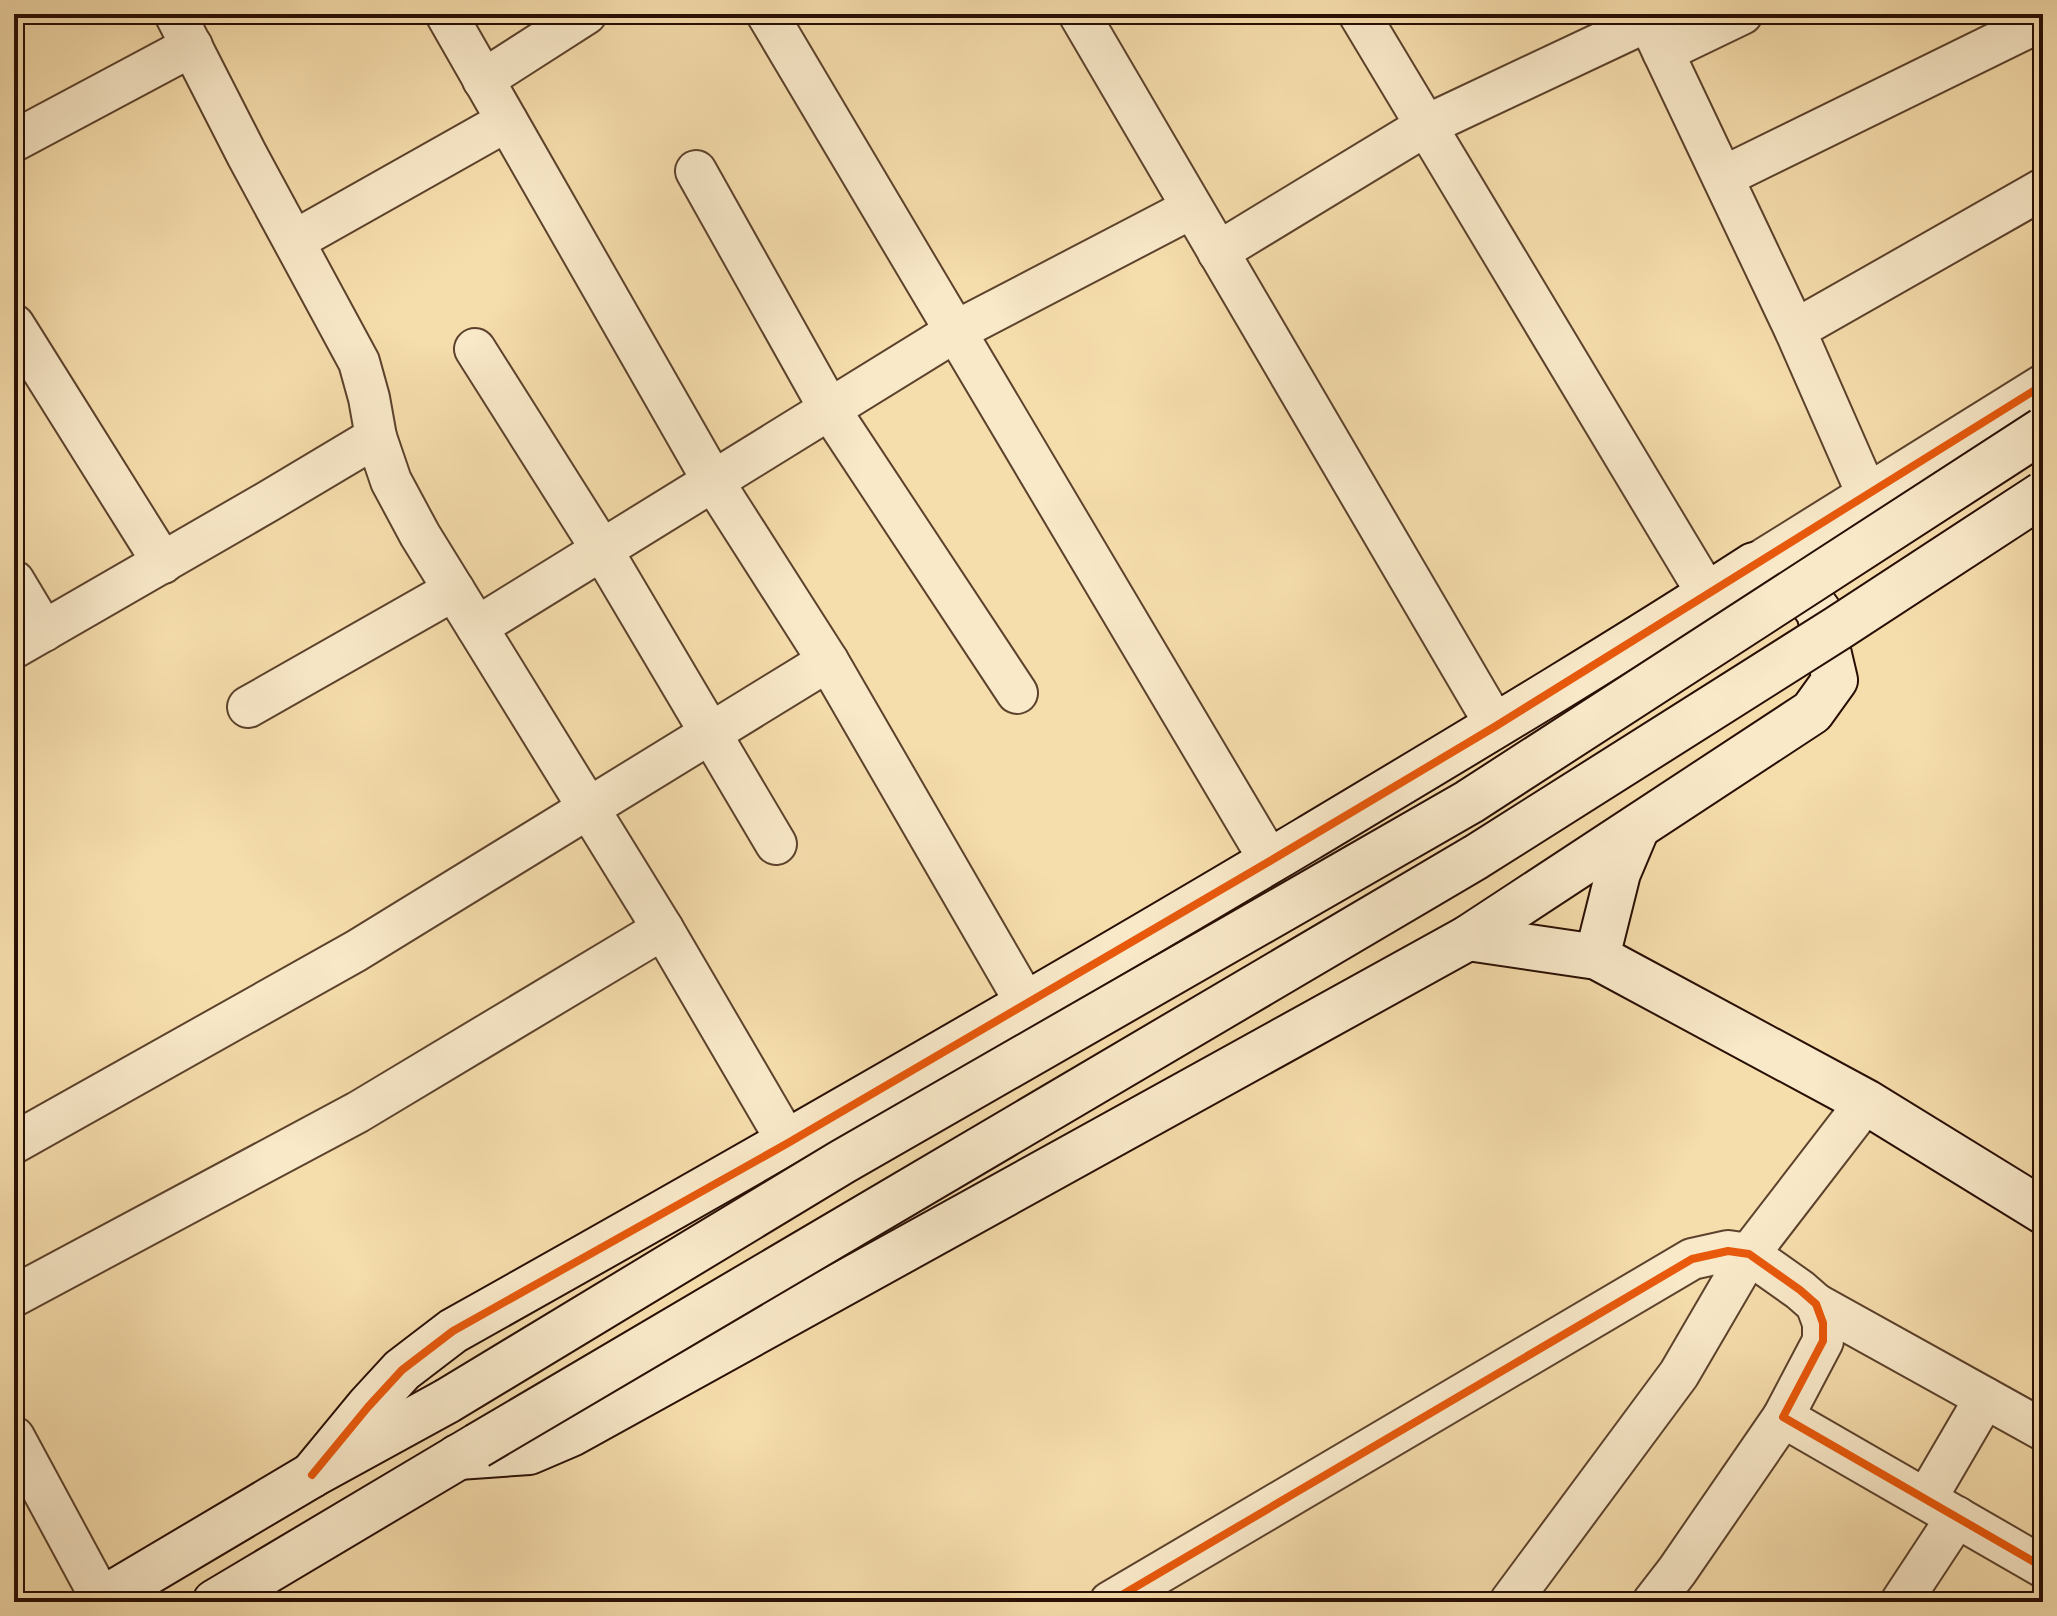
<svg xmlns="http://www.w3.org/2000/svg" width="2057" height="1616" font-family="Vollkorn,serif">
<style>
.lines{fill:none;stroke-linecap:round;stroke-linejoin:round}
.street-casing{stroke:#5c422d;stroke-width:44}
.secondary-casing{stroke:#280e03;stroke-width:48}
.street{stroke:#f9e9c9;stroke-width:40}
.secondary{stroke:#f9e9c9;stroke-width:44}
.secondary-bridge-casing{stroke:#280e03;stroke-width:48;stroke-linecap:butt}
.secondary-bridge{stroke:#f9e9c9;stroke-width:44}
.cycleway-casing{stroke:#f9e9c9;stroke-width:13}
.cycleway{stroke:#e8590c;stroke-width:8}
</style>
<rect width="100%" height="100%" fill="#f6ddac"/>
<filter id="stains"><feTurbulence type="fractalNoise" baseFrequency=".0025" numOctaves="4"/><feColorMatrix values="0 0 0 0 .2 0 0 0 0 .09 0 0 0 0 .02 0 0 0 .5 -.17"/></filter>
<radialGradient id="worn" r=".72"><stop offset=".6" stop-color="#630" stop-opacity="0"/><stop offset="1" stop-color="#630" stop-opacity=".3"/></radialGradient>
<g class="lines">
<!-- street casing -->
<g class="street-casing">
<g id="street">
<path d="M446,14L713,481L828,661L1027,1005"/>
<path d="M767,14L1270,861"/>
<path d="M1079,14L1496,726"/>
<path d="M1359,14L1708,595"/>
<path d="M1645,14L1795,330L1867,494"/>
<path d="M1663,52L1742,14"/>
<path d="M483,80L586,14"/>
<path d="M14,141L192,46"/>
<path d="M696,171L830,410L1017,693"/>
<path d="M1723,177L2043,20"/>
<path d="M294,241L507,121"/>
<path d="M1218,252L1427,125L1648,21"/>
<path d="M14,325L163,563"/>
<path d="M1795,330L2043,189"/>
<path d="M475,349L602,550L776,844"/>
<path d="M376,437L391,481L420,535L663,929L788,1143"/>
<path d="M1754,565L2043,385"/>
<path d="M14,581L44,631"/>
<path d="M477,627L956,331L1192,208"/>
<path d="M14,648L267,502L376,437L369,398L359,362L247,155L175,14"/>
<path d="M248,707L454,590"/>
<path d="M14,1143L356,951L828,661"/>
<path d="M14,1296L358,1112L663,929"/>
<path d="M1816,1304L2043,1430"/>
<path d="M14,1437L102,1600"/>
<path d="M1926,1499L1985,1398"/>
<path d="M1110,1602L1692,1259L1728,1251L1749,1254L1800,1290L1816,1304L1823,1323V1341L1783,1417L2043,1567"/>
<path d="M1510,1602L1679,1374L1749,1254L1866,1102"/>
<path d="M1653,1602L1677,1571L1783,1417"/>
<path d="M1901,1602L1957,1517"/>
</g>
</g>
<!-- secondary casing -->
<g class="secondary-casing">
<g id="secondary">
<path d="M1468,938L1597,957L1866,1102L2043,1211"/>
<path d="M1597,957L1618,873L1637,828"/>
<path d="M312,1475L368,1407L402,1370L453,1331C740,1170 1025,1007 1307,839C1457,749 1607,660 1754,565H1785L1819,612L1835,680L1812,712L1468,938L571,1434L529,1452L458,1457"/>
<path d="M98,1602L312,1475L447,1401"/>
<path d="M215,1602L477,1446"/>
</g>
</g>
<!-- street -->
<use href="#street" class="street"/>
<!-- secondary -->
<use href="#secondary" class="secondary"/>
<!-- secondary-bridge casing -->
<g class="secondary-bridge-casing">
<g id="secondary-bridge">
<path d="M447,1401L842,1162L1469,802L2043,430"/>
<path d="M477,1446L1476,857L1838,628L2043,494"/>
</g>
</g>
<!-- secondary-bridge -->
<use href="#secondary-bridge" class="secondary-bridge"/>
<!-- cycleway casing -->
<g class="cycleway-casing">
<g id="cycleway">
<path d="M312,1475L368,1407L402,1370L453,1331L788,1143L1270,861L1496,726L2043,385"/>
<path d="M1110,1602L1692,1259L1728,1251L1749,1254L1800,1290L1816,1304L1823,1323V1341L1783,1417L2043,1567"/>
</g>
</g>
<!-- cycleway -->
<use href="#cycleway" class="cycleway"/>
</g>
<!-- margin -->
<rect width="2057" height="1616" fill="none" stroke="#f6ddac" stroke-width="48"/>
<rect x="16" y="16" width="2025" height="1584" fill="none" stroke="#280e03" stroke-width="4"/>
<rect x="24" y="24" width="2009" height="1568" fill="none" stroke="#280e03" stroke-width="2"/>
<rect width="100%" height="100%" filter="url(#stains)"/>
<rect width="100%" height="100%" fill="url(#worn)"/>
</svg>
